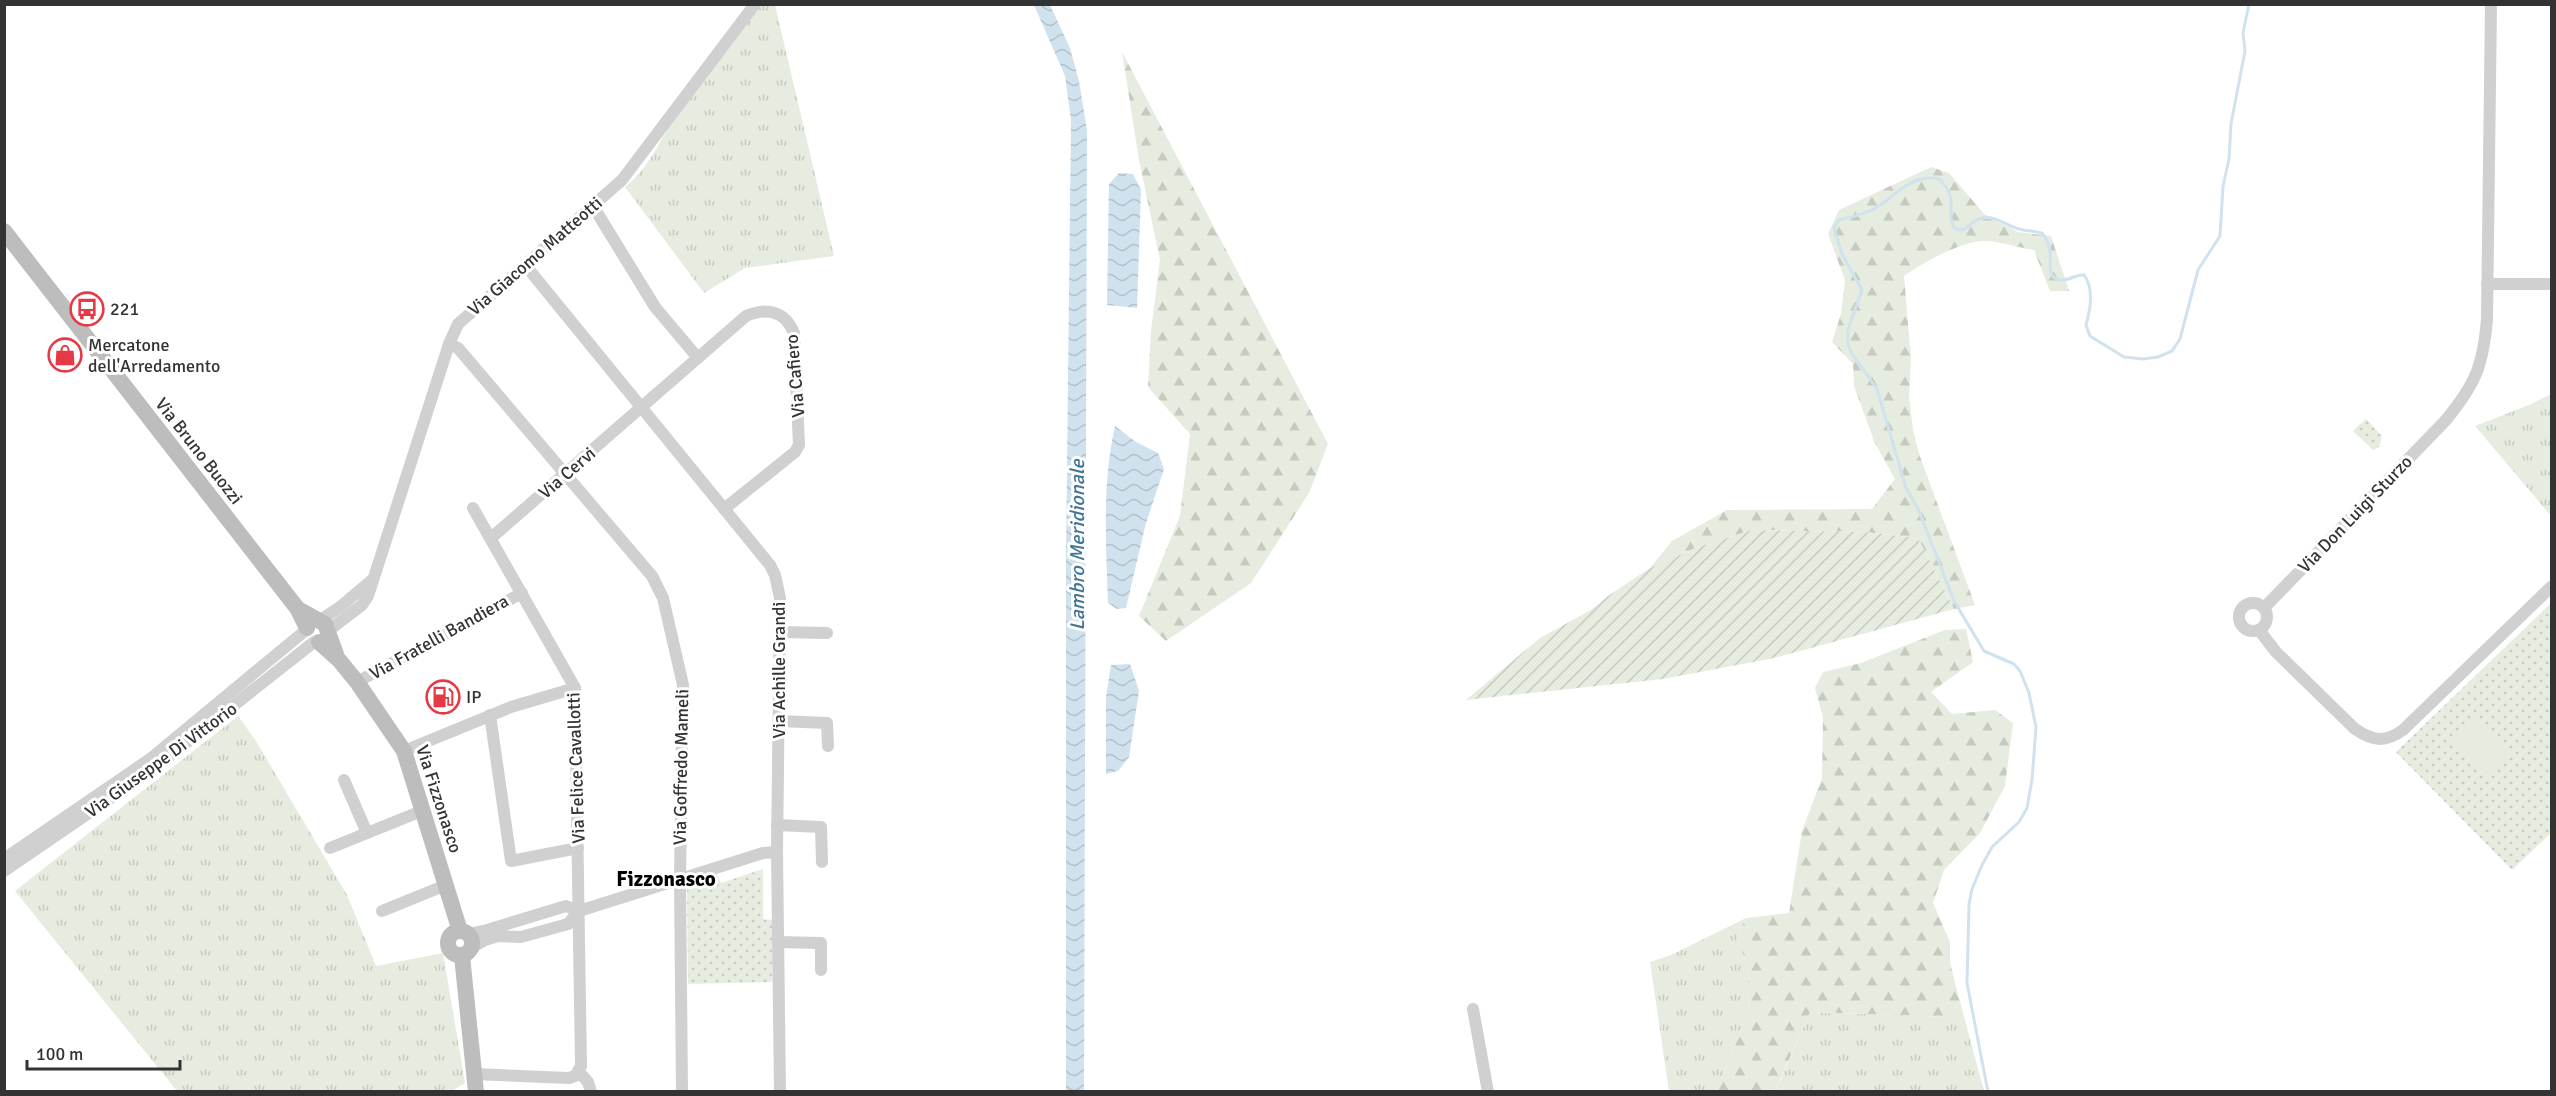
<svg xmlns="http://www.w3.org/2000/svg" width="2556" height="1096" font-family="Signika,sans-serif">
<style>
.grass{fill:url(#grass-tufts)}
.forest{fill:url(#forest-firs)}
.park{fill:url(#park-dots)}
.garden{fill:url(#garden-furrows)}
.pitch{fill:#e6ecdf}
.water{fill:url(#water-waves)}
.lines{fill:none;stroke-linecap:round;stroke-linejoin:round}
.stream{stroke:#cfe2ee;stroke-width:3}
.street{stroke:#d0d0d0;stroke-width:12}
.secondary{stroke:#bdbdbd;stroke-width:16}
.labels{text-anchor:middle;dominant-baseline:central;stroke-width:6;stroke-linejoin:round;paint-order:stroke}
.street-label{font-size:18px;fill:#333;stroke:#fff}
.poi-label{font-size:18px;fill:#333;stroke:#fff;text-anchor:start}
.water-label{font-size:20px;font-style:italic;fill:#3f7597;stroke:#fff}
.quarter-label{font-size:21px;font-weight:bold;fill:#000;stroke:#fff}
</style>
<defs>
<pattern id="grass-tufts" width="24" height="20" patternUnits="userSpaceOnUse" patternTransform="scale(1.5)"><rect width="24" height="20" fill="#e6ecdf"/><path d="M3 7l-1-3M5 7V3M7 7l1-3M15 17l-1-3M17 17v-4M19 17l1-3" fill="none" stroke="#c6cbc0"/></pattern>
<pattern id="forest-firs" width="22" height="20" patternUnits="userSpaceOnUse" patternTransform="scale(1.5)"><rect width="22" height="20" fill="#e6ecdf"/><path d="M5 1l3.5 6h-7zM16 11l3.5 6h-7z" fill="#c6cbc0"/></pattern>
<pattern id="park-dots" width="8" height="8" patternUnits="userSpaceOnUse" patternTransform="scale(1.5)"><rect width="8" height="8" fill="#e6ecdf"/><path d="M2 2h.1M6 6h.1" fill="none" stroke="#c6cbc0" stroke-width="1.8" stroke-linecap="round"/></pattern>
<pattern id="garden-furrows" width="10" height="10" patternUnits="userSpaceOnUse" patternTransform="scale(1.5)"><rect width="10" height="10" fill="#e6ecdf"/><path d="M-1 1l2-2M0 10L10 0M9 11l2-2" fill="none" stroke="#c6cbc0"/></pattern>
<pattern id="water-waves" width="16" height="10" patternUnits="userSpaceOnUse" patternTransform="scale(1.5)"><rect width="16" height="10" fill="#cfe2ee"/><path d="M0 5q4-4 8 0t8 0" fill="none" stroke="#b2c2cd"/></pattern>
</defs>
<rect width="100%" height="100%" fill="#fff"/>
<!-- grass -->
<g class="grass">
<path d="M760,5H775L834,256L745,268L704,293L625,187C651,167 664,131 683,104C708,70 736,40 760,5Z"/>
<path d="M2551,394V516L2475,426L2529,405Z"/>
<path d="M238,716L256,741L347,895L376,966L443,953L465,1083L452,1091H177L15,891Z"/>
<path d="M1746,918L1737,936L1750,975L1748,1012L1717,1091H1669L1650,962L1671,955Z"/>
<path d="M1960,1002L1984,1091L1775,1092L1810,1012L1947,1017Z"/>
</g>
<!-- forest -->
<g class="forest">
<path d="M1122,52L1328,444L1309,493L1251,583L1166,641L1139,616L1180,516L1190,434L1148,387L1151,331L1160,260L1139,160Z"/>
<path d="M1931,167L1949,173L1985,215L2018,232L2051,236L2069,291H2050L2034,250C2019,248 1996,240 1984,241C1960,241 1923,263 1904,276L1911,359L1909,397L1913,430L1919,454L1975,605L1954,609L1918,538L1865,532L1752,530L1698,547L1650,568L1672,541L1727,510L1872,509L1895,479L1875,443L1854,386L1853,364L1832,342L1841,314L1845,280L1828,234L1839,210Z"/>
<path d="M1966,629L1973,662L1931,692L1952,714L1995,710L2013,723L2005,786L1980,833L1944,870L1933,903L1950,942V963L1960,1002L1947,1017L1810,1012L1775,1091H1717L1748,1012L1750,975L1737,936L1746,918L1789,913L1802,831L1822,778L1823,717L1815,688L1823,672L1861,663L1945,630Z"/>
</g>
<!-- park -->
<g class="park">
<path d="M2366,419L2382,436L2379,447L2373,450L2353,431Z"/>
<path d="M2551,603V833L2512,870L2396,752Z"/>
<path d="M763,869V919L773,920L772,982L688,984L687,887L691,883L717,874L721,883Z"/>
</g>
<!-- garden -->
<path class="garden" d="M1752,530L1865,532L1918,538L1954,609L1774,658L1663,679L1466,700L1540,638L1591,610L1608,596L1650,568L1698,547Z"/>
<!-- pitch -->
<path class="pitch" d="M2475,719L2513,753L2491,776L2454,742Z"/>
<!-- water -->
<g class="water">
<path d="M1034,5H1050L1070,48L1079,81L1087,130L1084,1092L1066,1091V555L1071,120L1065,76Z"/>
<path d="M1119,173L1133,174L1141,190L1137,308L1107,305L1109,184Z"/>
<path d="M1115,426L1136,442L1158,453L1164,469L1146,523L1126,608L1117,609L1108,603C1106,543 1102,484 1115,426Z"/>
<path d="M1130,664L1139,691L1129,757L1118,771L1106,774V697L1111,665Z"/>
</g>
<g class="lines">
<!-- stream -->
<path class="stream" d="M1988,1092L1967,983L1969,904L1972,889L1982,865L1992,847L2019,822L2027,808L2032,780L2036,727L2029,693L2020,671L2014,664L1984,651L1954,601L1919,511L1906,488L1877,389L1851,352L1848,344V329L1862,290L1842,254L1834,228L1839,220C1850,217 1862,215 1872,210C1893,199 1912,172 1939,179C1960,199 1945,208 1954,228C1967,235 1970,220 1982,218C1996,215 2006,226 2019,229C2026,231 2035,231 2042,233C2046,238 2049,245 2050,251C2052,262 2045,278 2061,280C2070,281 2075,274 2084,275C2094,288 2090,311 2086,325L2090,336L2124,357L2143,359L2158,357L2172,351L2180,339L2198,270L2220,236L2223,186L2229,159L2231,124L2245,51L2243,33L2249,4"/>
<!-- street -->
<g class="street">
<path d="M593,206L655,307L698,358"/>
<path d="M526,266L770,565L775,575L780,598L777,852L780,1092"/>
<path d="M2487,284H2552"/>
<path d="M449,344L458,348L652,576L663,598L683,685L680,879L682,1092"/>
<path d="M473,508L575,688L581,1066L575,1076L569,1078L473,1074"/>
<path d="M491,538L746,316C767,307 785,311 794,333L799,445L795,452L724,509"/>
<circle cx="2253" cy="617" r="14"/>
<path d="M2264,608L2446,420C2476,383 2483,366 2487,319L2491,4"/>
<path d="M319,621L340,607L372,580"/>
<path d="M2259,630L2276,652L2355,729C2373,741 2385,743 2403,730L2552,586"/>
<path d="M328,631L362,605L368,596L449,344L458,324L622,180L755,4"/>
<path d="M780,632L827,633"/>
<path d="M357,682L522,593"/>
<path d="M490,715L511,861L578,848"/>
<path d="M779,721L827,723L828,746"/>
<path d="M404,751L511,707L575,688"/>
<path d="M344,780L367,833"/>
<path d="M777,825L821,827L822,862"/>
<path d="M330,848L424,810"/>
<path d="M4,859L150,759L306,630"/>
<path d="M4,871L153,769L314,642"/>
<path d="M382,911L446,885"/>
<path d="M579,911L763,853L777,852"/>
<path d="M468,934L487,930L566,906L579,911L568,924L521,937L498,936L485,940L471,948"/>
<path d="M778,942L821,943V970"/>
<path d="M1473,1009L1488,1092"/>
<path d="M579,1072L588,1082L591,1092"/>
</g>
<!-- secondary -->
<g class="secondary">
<path d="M4,231L297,608L307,628"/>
<path d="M298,609L325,624L336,654"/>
<path d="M319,642L339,660L357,682L404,751L460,931"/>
<circle cx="460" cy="943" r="12"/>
<path d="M462,956L476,1092"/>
</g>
</g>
<!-- icons -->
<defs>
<g id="bus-ring" transform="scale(1.725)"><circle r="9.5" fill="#fff" stroke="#e63946" stroke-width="1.5"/><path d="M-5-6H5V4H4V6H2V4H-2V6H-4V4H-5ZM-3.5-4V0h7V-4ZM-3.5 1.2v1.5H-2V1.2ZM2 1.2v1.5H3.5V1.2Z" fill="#e63946"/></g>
<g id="shop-ring" transform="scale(1.725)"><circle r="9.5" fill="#fff" stroke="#e63946" stroke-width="1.5"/><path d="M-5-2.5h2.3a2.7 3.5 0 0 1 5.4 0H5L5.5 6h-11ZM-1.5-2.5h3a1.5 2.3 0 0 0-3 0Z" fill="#e63946"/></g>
<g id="fuel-ring" transform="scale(1.725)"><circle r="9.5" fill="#fff" stroke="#e63946" stroke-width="1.5"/><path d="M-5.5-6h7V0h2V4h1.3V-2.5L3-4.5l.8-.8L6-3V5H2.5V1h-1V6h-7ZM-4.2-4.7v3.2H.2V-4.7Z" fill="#e63946"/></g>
</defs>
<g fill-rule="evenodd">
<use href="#bus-ring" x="87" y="309"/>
<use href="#shop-ring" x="65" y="355"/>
<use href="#fuel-ring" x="443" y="697"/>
</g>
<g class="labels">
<!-- street labels -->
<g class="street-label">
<text transform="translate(535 256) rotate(-41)">Via Giacomo Matteotti</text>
<text transform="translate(795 376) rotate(-95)">Via Cafiero</text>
<text transform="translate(199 451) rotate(52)">Via Bruno Buozzi</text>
<text transform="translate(567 473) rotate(-41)">Via Cervi</text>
<text transform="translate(2355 514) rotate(-46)">Via Don Luigi Sturzo</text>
<text transform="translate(439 637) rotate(-29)">Via Fratelli Bandiera</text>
<text transform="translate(779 670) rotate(-90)">Via Achille Grandi</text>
<text transform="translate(161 760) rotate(-36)">Via Giuseppe Di Vittorio</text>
<text transform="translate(681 767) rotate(-89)">Via Goffredo Mameli</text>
<text transform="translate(576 768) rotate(-92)">Via Felice Cavallotti</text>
<text transform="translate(439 799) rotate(72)">Via Fizzonasco</text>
</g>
<!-- poi labels -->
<g class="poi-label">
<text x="110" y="309">221</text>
<text x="88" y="345">Mercatone<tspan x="88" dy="21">dell'Arredamento</tspan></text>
<text x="466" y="697">IP</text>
</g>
<!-- water labels -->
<g class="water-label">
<text transform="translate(1077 545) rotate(-90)">Lambro Meridionale</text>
</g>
<!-- quarter labels -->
<g class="quarter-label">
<text x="666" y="879">Fizzonasco</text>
</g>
</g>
<!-- border -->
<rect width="2556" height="1096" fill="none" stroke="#333333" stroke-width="12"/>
<!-- scale -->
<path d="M27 1060v9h153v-9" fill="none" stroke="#333333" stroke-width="3"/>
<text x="36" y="1060" font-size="18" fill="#333333" stroke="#ffffff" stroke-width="4.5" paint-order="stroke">100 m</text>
</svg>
